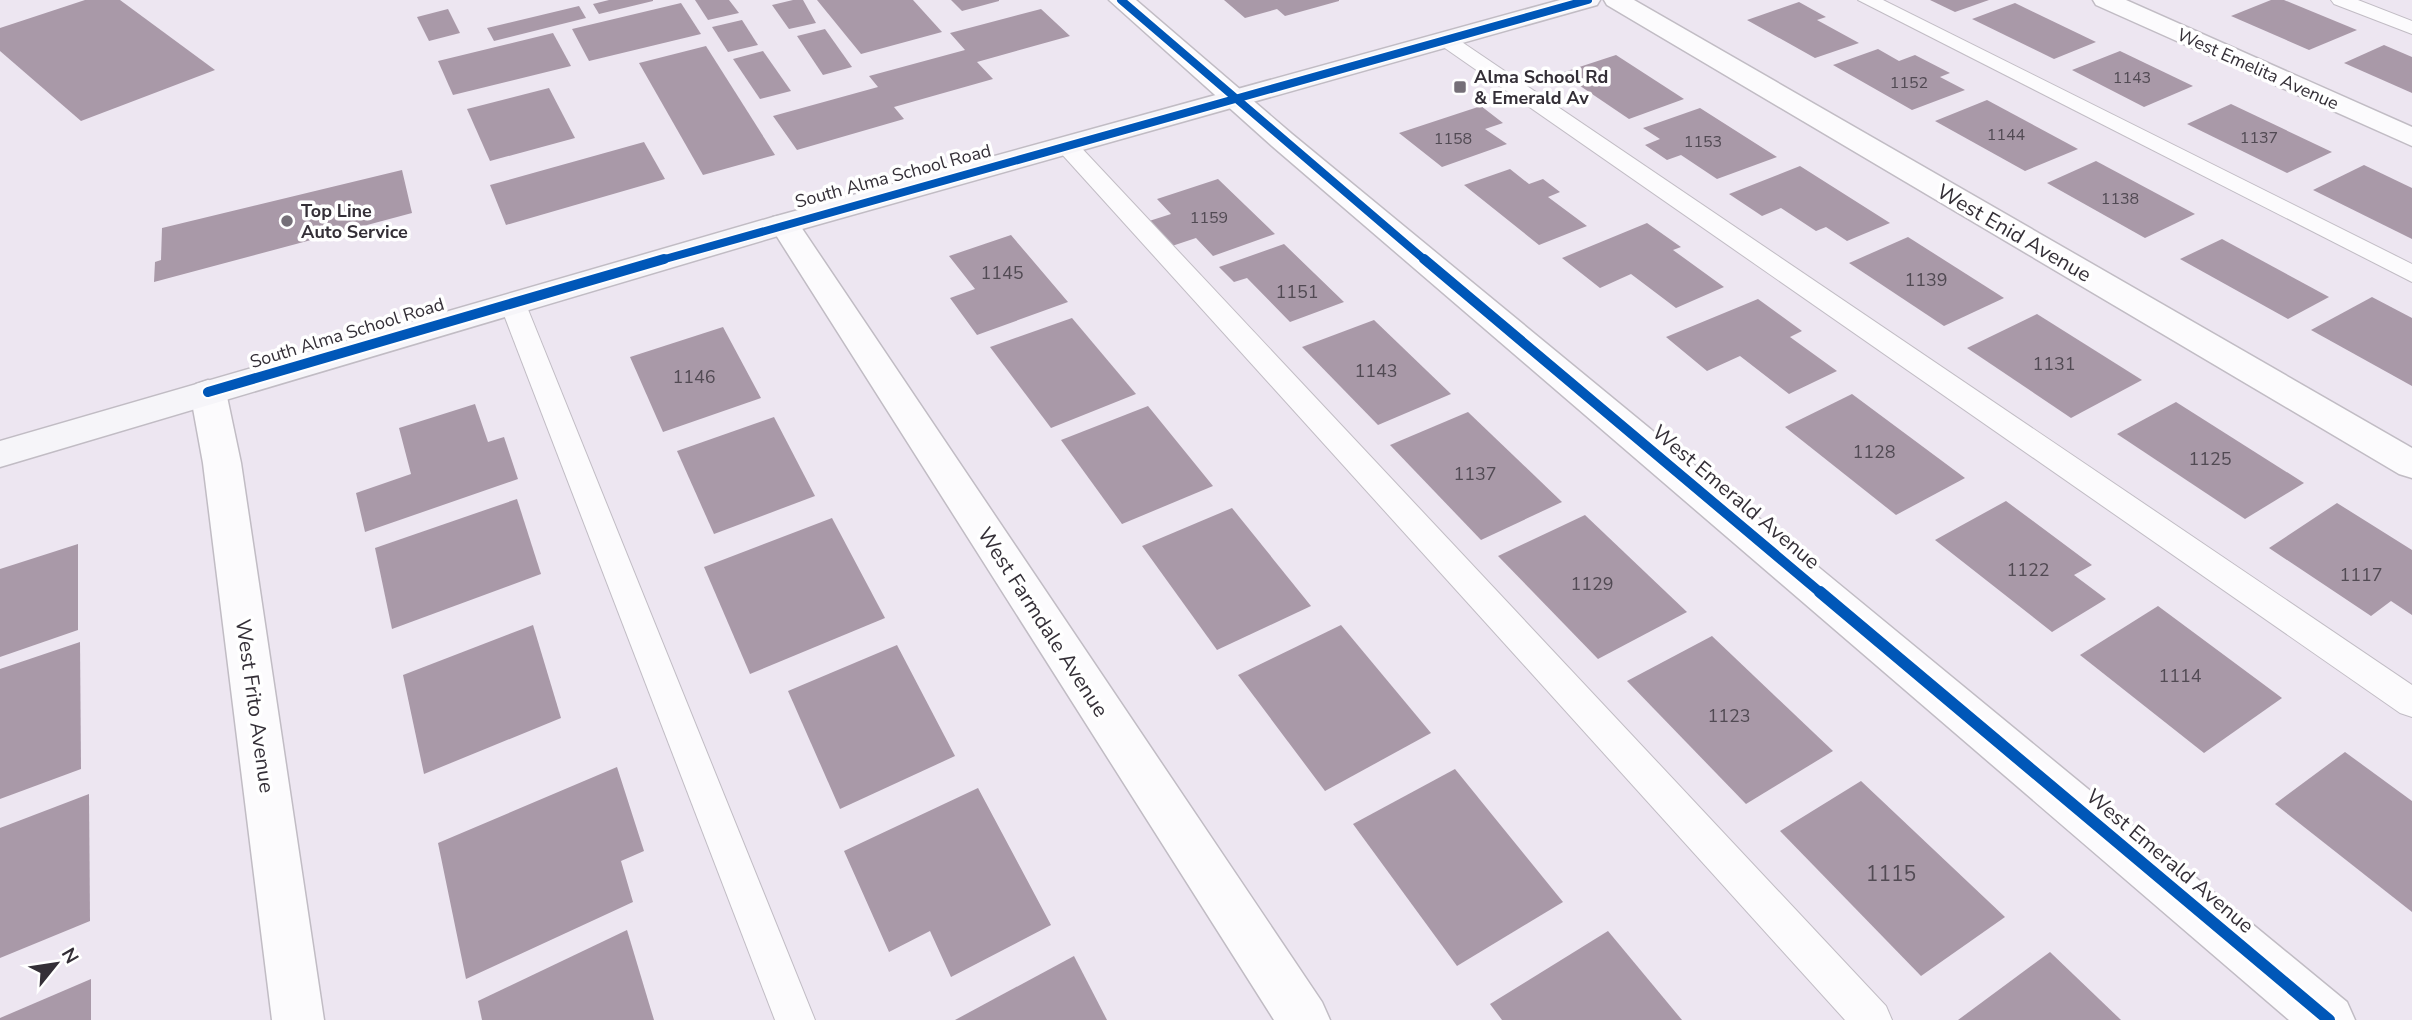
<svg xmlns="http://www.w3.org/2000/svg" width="2412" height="1020" font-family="'Nunito Sans',sans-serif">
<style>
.building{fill:#a999a8}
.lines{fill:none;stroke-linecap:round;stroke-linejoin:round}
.service-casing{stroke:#c1bcc4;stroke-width:2}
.minor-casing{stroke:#c1bcc4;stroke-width:3}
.secondary-casing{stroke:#c1bcc4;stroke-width:3}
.service{fill:#fcfbfd;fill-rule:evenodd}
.minor{fill:#fcfbfd;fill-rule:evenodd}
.secondary{fill:#f6f5f9;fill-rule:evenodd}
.cycleway-far2-casing{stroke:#fff;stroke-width:11}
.cycleway-far1-casing{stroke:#fff;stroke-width:14}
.cycleway-casing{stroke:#fff;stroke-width:17}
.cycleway-far2{stroke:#0057b8;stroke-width:8}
.cycleway-far1{stroke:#0057b8;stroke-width:10}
.cycleway{stroke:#0057b8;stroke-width:12}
.poi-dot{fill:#756f78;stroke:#fff;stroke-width:2.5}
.labels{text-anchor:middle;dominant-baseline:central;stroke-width:7;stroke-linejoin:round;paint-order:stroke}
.far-number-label{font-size:16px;fill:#514a53}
.far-street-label{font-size:18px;fill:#342f37;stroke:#fff}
.far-poi-label{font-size:18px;font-weight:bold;fill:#342f37;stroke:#fff;text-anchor:start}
.number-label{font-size:18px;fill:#514a53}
.street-label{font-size:21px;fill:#342f37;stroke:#fff}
.near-number-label{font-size:21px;fill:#514a53}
</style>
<rect width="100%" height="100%" fill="#ede6f1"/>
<!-- building -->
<g class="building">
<path d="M85,0H120L215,70L81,121L0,51V28Z"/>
<path d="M609,0H653V1L599,14L593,4Z"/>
<path d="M695,0H729L739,13L708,20Z"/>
<path d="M793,0H803L816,23L789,29L772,5Z"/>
<path d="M817,0H913L942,32L861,54Z"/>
<path d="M951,0H999V1L962,11Z"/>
<path d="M1224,0H1339V1L1285,16L1277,9L1245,18Z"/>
<path d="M1930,0H1989L1955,12Z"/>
<path d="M2271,0H2284L2357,30L2309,50L2231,16Z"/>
<path d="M1799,2L1826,17L1817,20L1859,43L1815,58L1747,20Z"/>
<path d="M681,3L701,34L589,61L572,29Z"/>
<path d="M2015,3L2096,42L2054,59L1972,19Z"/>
<path d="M579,6L586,18L494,41L487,28Z"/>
<path d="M448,9L460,33L429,41L417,17Z"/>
<path d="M1041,9L1070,36L977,62L993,79L894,107L904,119L797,150L773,116L878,87L869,76L965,50L950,33Z"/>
<path d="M742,20L758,45L728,52L712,27Z"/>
<path d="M825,29L852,67L823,75L797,36Z"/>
<path d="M553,33L571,66L453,95L438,61Z"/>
<path d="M2384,45L2412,57V93L2344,63Z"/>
<path d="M706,46L775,155L703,175L639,63Z"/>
<path d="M1878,49L1899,61L1915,55L1950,73L1940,77L1965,90L1912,110L1833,65Z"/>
<path d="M763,51L791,91L760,99L733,59Z"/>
<path d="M2120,51L2193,86L2144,107L2072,70Z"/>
<path d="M1616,55L1684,99L1629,119L1561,73Z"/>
<path d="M549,88L575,138L490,161L467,109Z"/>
<path d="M1987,100L2078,149L2025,171L1935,121Z"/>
<path d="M2231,104L2332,152L2287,173L2187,124Z"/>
<path d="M1481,106L1503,123L1485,129L1507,144L1442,167L1399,133Z"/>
<path d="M1700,108L1777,157L1717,179L1681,155L1667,160L1645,145L1660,139L1643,128Z"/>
<path d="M644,142L665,179L506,225L490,185Z"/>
<path d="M2096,161L2195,214L2145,238L2047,183Z"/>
<path d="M2364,165L2412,188V239L2313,190Z"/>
<path d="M1800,166L1890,223L1847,241L1826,227L1816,231L1781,208L1762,216L1729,194Z"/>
<path d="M1510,169L1529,184L1543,179L1560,192L1548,197L1587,226L1539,245L1464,185Z"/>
<path d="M402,170L412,213L154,282L155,262L161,260L162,228Z"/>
<path d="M1218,179L1275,234L1213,256L1196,238L1169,247L1146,222L1171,214L1157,199Z"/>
<path d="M1647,223L1681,247L1673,250L1724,287L1676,308L1631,274L1600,288L1562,258Z"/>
<path d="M1011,235L1068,302L977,335L950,298L975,289L949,256Z"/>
<path d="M1908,237L2004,298L1944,326L1849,263Z"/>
<path d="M2222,239L2329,297L2288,319L2180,259Z"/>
<path d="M1284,244L1344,302L1290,322L1247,278L1234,282L1219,267Z"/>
<path d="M2372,297L2412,318V386L2311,330Z"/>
<path d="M1758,299L1802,331L1790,337L1837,371L1789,394L1740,356L1707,371L1666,337Z"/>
<path d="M2037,314L2142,380L2071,418L1967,348Z"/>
<path d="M1072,318L1136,394L1051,428L990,347Z"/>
<path d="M1374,320L1451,394L1378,425L1302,347Z"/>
<path d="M723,327L761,398L663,432L630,357Z"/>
<path d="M1852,394L1965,478L1896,515L1785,427Z"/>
<path d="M2176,402L2304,483L2245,519L2117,434Z"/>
<path d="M475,404L488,442L504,437L518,479L365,532L356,493L411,474L399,428Z"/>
<path d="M1148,406L1213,486L1122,524L1061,440Z"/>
<path d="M1468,412L1562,502L1481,540L1390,445Z"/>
<path d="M774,417L815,496L714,534L677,451Z"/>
<path d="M517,499L541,574L392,629L375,548Z"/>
<path d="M2006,501L2092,565L2074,575L2106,599L2052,632L1935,540Z"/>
<path d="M2337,503L2412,550V615L2391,601L2371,616L2269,548Z"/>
<path d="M1232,508L1311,606L1217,650L1142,546Z"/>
<path d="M1585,515L1687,612L1598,659L1498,556Z"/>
<path d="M832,518L885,618L750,674L704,567Z"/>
<path d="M78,544V630L0,657V569Z"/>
<path d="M2158,606L2282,698L2204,753L2080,655Z"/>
<path d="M533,625L561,718L424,774L403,675Z"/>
<path d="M1341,625L1431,733L1325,791L1238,675Z"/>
<path d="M1712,636L1833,751L1746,804L1627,681Z"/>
<path d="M80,642L81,769L0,799V669Z"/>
<path d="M897,645L955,756L840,809L788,691Z"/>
<path d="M2345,752L2412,801V912L2275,804Z"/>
<path d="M617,767L644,851L621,861L633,902L466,979L438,843Z"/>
<path d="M1455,769L1563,902L1457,966L1353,824Z"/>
<path d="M1861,781L2005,917L1921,976L1780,831Z"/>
<path d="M978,788L1051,925L951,977L930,931L889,952L844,851Z"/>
<path d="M89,794L90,921L0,958V828Z"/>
<path d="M627,930L654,1020H482L478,1001Z"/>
<path d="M1608,931L1682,1020H1502L1490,1004Z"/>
<path d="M2050,952L2121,1020H1958Z"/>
<path d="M1074,956L1107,1020H955Z"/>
<path d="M91,979V1020H0V1018Z"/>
</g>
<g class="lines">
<!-- service casing -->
<g class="service-casing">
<g id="service">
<path d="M1858,0H1883L2412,264V282Z"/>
<path d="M2331,0H2358L2412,21V34L2334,4Z"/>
<path d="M1446,34L1453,36L2412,685V717L2400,713L1439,44L1436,40L1439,36Z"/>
<path d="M1067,139L1075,141L1886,1006L1892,1020H1845L1059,151L1056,146Z"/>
<path d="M512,294L521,296L525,302L815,1020H775L499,302L503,296Z"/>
</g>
</g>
<!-- minor casing -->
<g class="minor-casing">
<g id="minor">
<path d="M1109,0H1136L1292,134L2347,1002L2355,1020H2289L1272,146Z"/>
<path d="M1604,0H1634L2412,448V478L2399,474L1607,5Z"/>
<path d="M2093,0H2126L2412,127V146L2096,5Z"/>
<path d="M784,215L795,217L799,224L1322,1002L1330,1020H1274L769,224L773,217Z"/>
<path d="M208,380L220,384L226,392L241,463L324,1020H272L203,463L190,392L196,384Z"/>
</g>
</g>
<!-- secondary casing -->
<g class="secondary-casing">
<path id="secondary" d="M1560,0H1600L1597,5L795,231L0,467V441L773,217Z"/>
</g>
<!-- service -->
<use href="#service" class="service"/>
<!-- minor -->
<use href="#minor" class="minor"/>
<!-- secondary -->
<use href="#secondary" class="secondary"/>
<!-- cycleway-far2 casing -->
<g class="cycleway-far2-casing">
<g id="cycleway-far2">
<path d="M1121,0L1426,261"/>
<path d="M658,261L1588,0"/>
</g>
</g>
<!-- cycleway-far1 casing -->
<g class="cycleway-far1-casing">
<g id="cycleway-far1">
<path d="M1424,259L1822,594"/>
<path d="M208,392L664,259"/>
</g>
</g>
<!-- cycleway casing -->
<g class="cycleway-casing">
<path id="cycleway" d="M1820,592L2329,1020"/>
</g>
<!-- cycleway-far2 -->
<use href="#cycleway-far2" class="cycleway-far2"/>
<!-- cycleway-far1 -->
<use href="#cycleway-far1" class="cycleway-far1"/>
<!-- cycleway -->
<use href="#cycleway" class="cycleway"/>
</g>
<!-- markers -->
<g class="poi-dot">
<rect x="1453" y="80" width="14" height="14" rx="3.5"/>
<circle cx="287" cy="221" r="7"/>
</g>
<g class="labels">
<!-- far-number labels -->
<g class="far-number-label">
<text x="2132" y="78">1143</text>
<text x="1909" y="83">1152</text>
<text x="2006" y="135">1144</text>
<text x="2259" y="138">1137</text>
<text x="1453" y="139">1158</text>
<text x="1703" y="142">1153</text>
<text x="2120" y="199">1138</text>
<text x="1209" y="218">1159</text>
</g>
<!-- far-street labels -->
<g class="far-street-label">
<text transform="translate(2258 69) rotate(24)">West Emelita Avenue</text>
<text transform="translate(893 176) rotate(-15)">South Alma School Road</text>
<text transform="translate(347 333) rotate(-17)">South Alma School Road</text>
</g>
<!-- far-poi labels -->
<g class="far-poi-label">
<text x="1474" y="77">Alma School Rd<tspan x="1474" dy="21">&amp; Emerald Av</tspan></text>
<text x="301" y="211">Top Line<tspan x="301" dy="21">Auto Service</tspan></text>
</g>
<!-- number labels -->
<g class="number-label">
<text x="1002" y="273">1145</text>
<text x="1926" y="280">1139</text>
<text x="1297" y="292">1151</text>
<text x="2054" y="364">1131</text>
<text x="1376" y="371">1143</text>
<text x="694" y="377">1146</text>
<text x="1874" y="452">1128</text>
<text x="2210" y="459">1125</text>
<text x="1475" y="474">1137</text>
<text x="2028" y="570">1122</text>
<text x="2361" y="575">1117</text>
<text x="1592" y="584">1129</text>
<text x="2180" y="676">1114</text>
<text x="1729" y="716">1123</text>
</g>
<!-- street labels -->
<g class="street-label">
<text transform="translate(2014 233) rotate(30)">West Enid Avenue</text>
<text transform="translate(1736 497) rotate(40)">West Emerald Avenue</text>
<text transform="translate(1043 622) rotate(57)">West Farmdale Avenue</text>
<text transform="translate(255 706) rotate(82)">West Frito Avenue</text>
<text transform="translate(2170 861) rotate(40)">West Emerald Avenue</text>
</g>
<!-- near-number labels -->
<g class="near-number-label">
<text x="1891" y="874">1115</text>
</g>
</g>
<!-- north arrow -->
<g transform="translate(56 964) rotate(60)" stroke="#ffffff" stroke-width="5" paint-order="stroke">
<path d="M0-5L12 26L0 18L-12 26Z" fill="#342f37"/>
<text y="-10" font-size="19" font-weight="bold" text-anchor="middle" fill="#342f37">N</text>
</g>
</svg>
